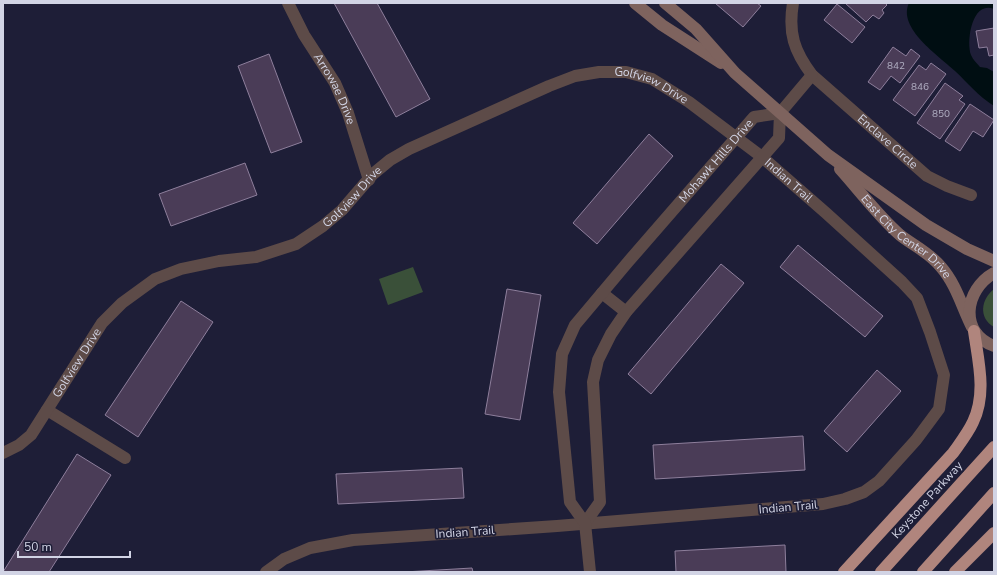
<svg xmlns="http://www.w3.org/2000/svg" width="997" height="575" font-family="'Nunito Sans',sans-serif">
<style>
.green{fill:#3a5039}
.water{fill:#000e12}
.building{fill:#4a3c57;stroke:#8e7f9c}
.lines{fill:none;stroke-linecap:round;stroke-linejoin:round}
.street{stroke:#5d4b48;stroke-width:12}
.secondary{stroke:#7e635e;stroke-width:12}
.highway{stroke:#b0857d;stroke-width:12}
.labels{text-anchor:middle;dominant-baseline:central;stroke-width:3.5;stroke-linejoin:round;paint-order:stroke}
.number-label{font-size:10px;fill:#b0aec2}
.street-label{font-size:12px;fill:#d2d4e5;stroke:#1e1e37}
</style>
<rect width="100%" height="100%" fill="#1e1e37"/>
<!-- green -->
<g class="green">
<path d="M413,267L423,292L388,305L379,279Z"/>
<path d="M994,289V327C978,318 981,299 994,289Z"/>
</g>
<!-- water -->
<path class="water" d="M909,3H994V9C972,0 966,41 971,55C973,60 977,63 980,67L987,68L994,72V106C978,96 968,83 955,71C939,56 897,28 909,3Z"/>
<!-- building -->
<g class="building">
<path d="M334,3H377L430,99L396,117Z"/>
<path d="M715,3H757L761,6L743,27Z"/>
<path d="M845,3H885L887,5L882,10L884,13L879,19L873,15L866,22Z"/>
<path d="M837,4L865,27L852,43L824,20Z"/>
<path d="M994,28V55L989,56L987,47L979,48L976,31Z"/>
<path d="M893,47L906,56L911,49L920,56L900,83L891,76L880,90L868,82Z"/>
<path d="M269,54L302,142L271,153L238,66Z"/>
<path d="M931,63L946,74L915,116L893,100L919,65L926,70Z"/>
<path d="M945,83L963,96L959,100L965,104L940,139L917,123Z"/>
<path d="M970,104L994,120L983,137L973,131L960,151L945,141Z"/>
<path d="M649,134L673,156L597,244L573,223Z"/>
<path d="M245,163L257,195L171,226L159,194Z"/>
<path d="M798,245L883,316L865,337L780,267Z"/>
<path d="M721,264L744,283L651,394L628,374Z"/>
<path d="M507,289L541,295L520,420L485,414Z"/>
<path d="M181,301L213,322L138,437L105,415Z"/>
<path d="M877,370L901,391L847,452L824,431Z"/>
<path d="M803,436L805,470L655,479L653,445Z"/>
<path d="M77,454L111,475L49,572H3Z"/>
<path d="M462,468L464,498L338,504L336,474Z"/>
<path d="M785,545L786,572H676L675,551Z"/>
<path d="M472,568L473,572H404Z"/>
</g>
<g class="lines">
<!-- street -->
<g class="street">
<path id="s1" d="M288,3L304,35L335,83L348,113L369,180"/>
<path id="s2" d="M793,3C788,33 794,51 812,75L927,176L947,186L971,195"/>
<path d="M780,113L812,75"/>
<path d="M602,293L626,312"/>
<path d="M47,410L125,458"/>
<path id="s3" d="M3,453L19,445L31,435L102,323L122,303L155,279L181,269L219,261L256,257L296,244L323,226L342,210L373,174L390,160L409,149L549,86L575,76L599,72H626L652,79L689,102L762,157L826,213L902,282L917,298L930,332L944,375L939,409L916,440L879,481L864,492L845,499L823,504L557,526L353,540L310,548L284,559L266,572"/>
<path d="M585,523L600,502L593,382L598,360L611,334L626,312L779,138L780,113"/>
<path id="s4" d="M590,572L585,523L570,502L559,392L562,354L575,325L628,262L754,117L780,113"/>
</g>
<!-- secondary -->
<g class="secondary">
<path d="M635,3L662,25L721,63"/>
<path d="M665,3L696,29L735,73L828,155L926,225L967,249L994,261"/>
<path id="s5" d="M840,169C860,191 878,216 900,235C914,246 930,253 941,267C956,284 962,307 972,327"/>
<path d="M994,273C964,290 959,333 994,346"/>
</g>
<!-- highway -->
<g class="highway">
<path d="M844,572L953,453C960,443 968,433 973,422C987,393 978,360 974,331"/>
<path d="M881,572L994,447"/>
<path d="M923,572L994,493"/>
<path d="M955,572L994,533"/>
</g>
</g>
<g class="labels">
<!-- number labels -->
<g class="number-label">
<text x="896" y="66">842</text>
<text x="920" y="87">846</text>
<text x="941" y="114">850</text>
</g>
<!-- street labels -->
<g class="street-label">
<text stroke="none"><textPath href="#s3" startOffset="791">Golfview Drive</textPath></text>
<text stroke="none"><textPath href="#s1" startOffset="98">Arrowae Drive</textPath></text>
<text stroke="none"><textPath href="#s2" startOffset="178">Enclave Circle</textPath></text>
<text stroke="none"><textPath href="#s4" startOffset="472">Mohawk Hills Drive</textPath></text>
<text stroke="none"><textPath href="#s3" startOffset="960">Indian Trail</textPath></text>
<text stroke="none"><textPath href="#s3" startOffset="455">Golfview Drive</textPath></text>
<text stroke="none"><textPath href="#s5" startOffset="95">East City Center Drive</textPath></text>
<text stroke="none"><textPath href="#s3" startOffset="119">Golfview Drive</textPath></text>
<text transform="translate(927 500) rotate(-48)">Keystone Parkway</text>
<text transform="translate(788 507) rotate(-5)">Indian Trail</text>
<text transform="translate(465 532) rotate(-4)">Indian Trail</text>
</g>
</g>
<!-- border -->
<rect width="997" height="575" fill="none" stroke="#d2d4e5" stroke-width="8"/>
<!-- scale -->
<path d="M18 551v6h112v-6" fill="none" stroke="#d2d4e5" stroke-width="2"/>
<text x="24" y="551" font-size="12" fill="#d2d4e5" stroke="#1e1e37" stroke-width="3" paint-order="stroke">50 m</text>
</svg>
